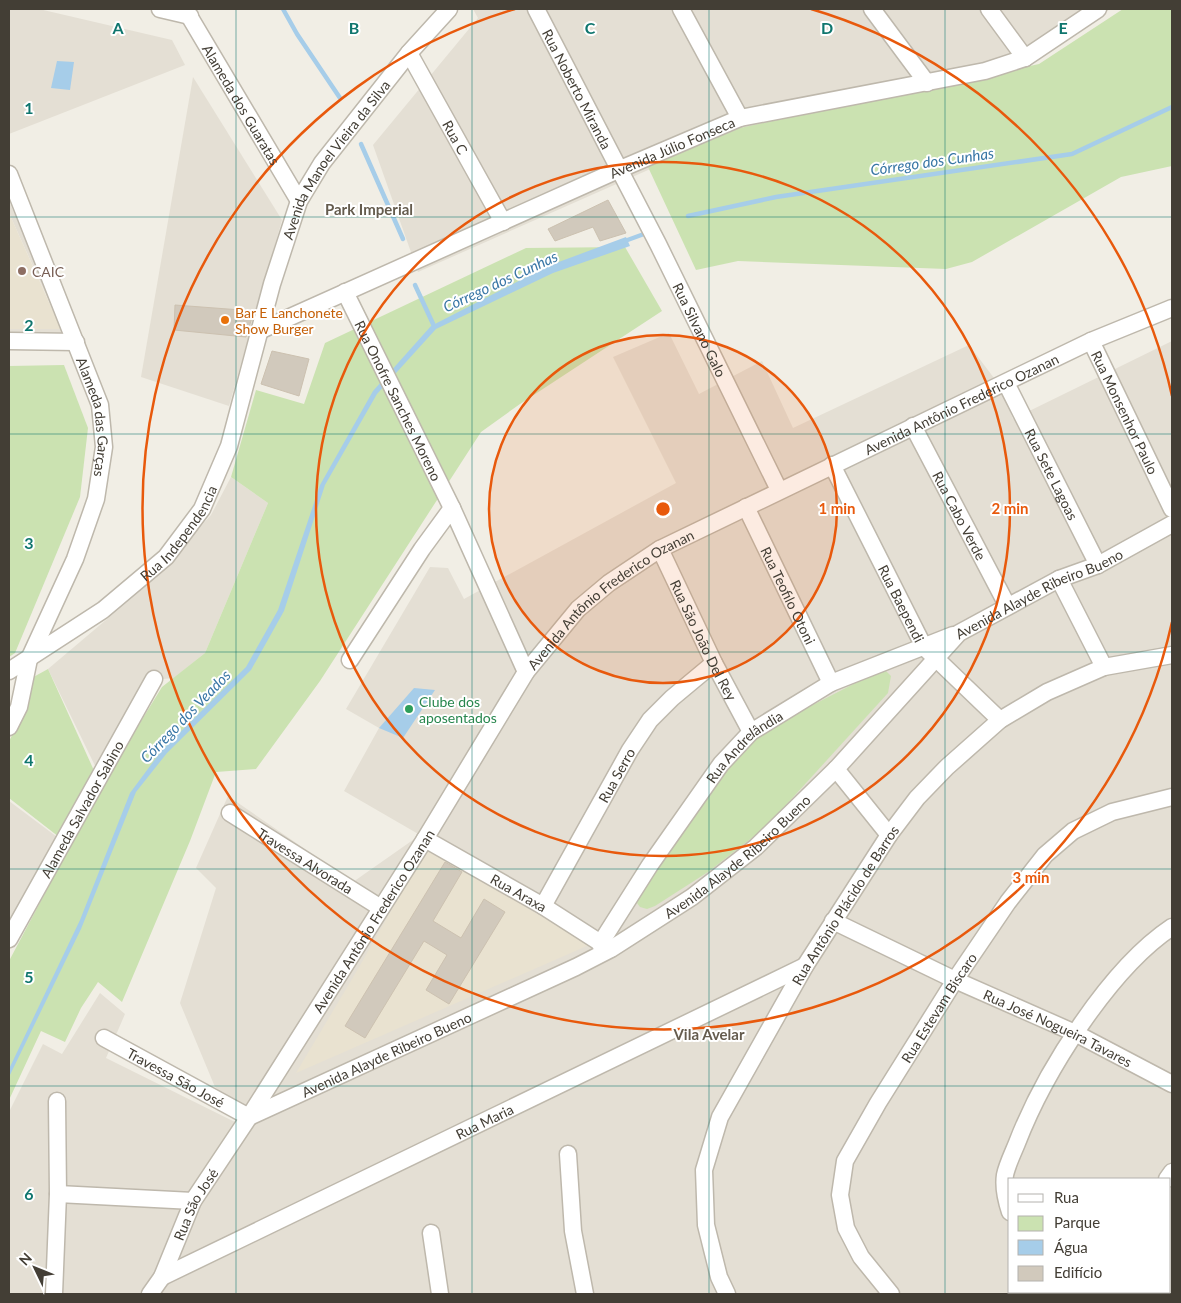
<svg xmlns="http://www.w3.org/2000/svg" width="1181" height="1303" font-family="Lato,sans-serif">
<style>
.residential{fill:#e4dfd4;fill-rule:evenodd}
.education{fill:#e9e2d0}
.green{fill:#cbe2b1}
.water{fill:#a6cde9}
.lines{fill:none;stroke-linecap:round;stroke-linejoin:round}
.stream{stroke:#a6cde9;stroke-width:4.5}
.building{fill:#d1c9bc;stroke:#ccc1b0}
.minor-casing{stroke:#beb8ac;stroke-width:19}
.minor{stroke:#fff;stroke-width:16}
.grid{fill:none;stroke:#0f766e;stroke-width:1;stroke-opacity:0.55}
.ring{fill:none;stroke:#e8590c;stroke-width:2.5}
.education-dot{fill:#8d6e63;stroke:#fff;stroke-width:2}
.food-dot{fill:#e8710a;stroke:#fff;stroke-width:2}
.leisure-dot{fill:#2e9e5b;stroke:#fff;stroke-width:2}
.labels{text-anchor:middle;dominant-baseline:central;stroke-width:4;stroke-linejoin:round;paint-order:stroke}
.street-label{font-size:14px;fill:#433e35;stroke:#fff}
.education-label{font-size:14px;fill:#785e54;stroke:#fff;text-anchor:start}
.food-label{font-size:14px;fill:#c56008;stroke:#fff;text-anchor:start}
.leisure-label{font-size:14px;fill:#27864d;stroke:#fff;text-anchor:start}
.water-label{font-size:15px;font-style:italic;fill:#3876a5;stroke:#fff}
.neighbourhood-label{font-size:15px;font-weight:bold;fill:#655c4e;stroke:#fff}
.grid-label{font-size:16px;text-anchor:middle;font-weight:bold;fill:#0f766e;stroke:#fff;stroke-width:4;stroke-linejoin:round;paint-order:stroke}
.centre{fill:#e8590c;stroke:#fff;stroke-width:2.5}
.ring-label{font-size:15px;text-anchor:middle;font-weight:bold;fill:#e8590c;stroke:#fff;stroke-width:4;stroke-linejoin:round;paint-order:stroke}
</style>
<rect width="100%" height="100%" fill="#f1eee5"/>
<!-- residential -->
<g class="residential">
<path d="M9,9H39L172,40L185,65L9,134Z"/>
<path d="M473,9H1110L996,83L743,128L418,272L373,145L478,18Z"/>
<path d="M193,77L282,220L229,406L141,377Z"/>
<path d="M9,201L66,336L9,341V329L61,328L9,213Z"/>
<path d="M669,333L699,394L762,361L793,428L969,345L1000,386L1013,419L1172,341V1294H9V1112L43,1044L62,1054L100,993L125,1014L106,1058L243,1126L241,1112L215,1087L180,1003L216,888L196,868L228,796L353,882L420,835L344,791L379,728L346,709L430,567L448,568L464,599L676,483L613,357ZM1010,1179H1170V1292H1010Z"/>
<path d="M231,477L268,503L205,653L174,678L152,680L100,776L48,669L145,587L211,515Z"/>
<path d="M9,801L57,837L9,923Z"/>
</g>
<!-- education -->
<g class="education">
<path d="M9,213L61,329H9Z"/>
<path d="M427,848L589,945L296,1073L358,969Z"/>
</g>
<!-- green -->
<g class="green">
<path d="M1123,9H1172V166L1121,177L972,262L946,269L738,261L696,270L648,167L740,128L1039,64Z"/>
<path d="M625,247L662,311L520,404L481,432L320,681L256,769L216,772L190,841L122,1002L98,982L81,1008L65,1042L41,1031L9,1100V961L106,778L162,687L205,653L268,503L231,477L256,390L304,404L325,343L526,248Z"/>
<path d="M64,365L88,428L80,497L15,653L9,657V366Z"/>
<path d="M48,669L96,775L59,837L9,798V741L24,714L28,680Z"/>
<path d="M886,671L891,676L888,693L766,827L708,872L655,906L647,909L640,907L637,903L639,898L725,768L764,730L875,673Z"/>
</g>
<!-- water -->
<g class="water">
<path d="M57,61L74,62L70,90L51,88Z"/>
<path d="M626,237L630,246L553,273L436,329L377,394L325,485L284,611L251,670L167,753L136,792L81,929L9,1077V1069L80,920L130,793L162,750L246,667L278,610L320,485L373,391L431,326L548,266Z"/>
<path d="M414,688L435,690L403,738L379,728Z"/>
</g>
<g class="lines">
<!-- stream -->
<g class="stream">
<path d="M283,9L297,34L340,98"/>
<path d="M361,144L403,239"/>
<path d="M688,216L776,197L1072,154L1172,107"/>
<path d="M622,242L644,234"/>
<path d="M415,285L434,326"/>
</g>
</g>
<!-- building -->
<g class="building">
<path d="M608,200L626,233L600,241L593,227L555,241L548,229Z"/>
<path d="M175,305L254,311L246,337L174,330Z"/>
<path d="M272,351L309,359L299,396L261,384Z"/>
<path d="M445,862L462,872L433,921L461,938L484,899L505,912L449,1004L426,990L447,955L424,941L365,1038L345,1026Z"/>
</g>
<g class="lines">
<!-- minor casing -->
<g class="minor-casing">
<g id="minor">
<path d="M160,9L190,16"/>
<path id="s1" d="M185,9L299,201"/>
<path id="s2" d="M536,9L658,244L779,490"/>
<path d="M681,9L740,118"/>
<path d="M872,9L927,83"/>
<path d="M989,9L1025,58"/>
<path id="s3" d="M409,53L503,222"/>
<path id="s4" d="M9,174L100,405L104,447L96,499L75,559L29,659L19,707L9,727"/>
<path id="s5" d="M345,292L452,508"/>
<path id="s6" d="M259,331L618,170L740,118L985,71L1025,58L1098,9"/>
<path d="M9,341L76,342"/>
<path id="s7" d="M1091,341L1172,509"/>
<path id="s8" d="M1006,383L1098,565"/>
<path id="s9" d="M913,426L1007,605"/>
<path id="s10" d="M832,465L924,647L1000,720"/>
<path id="s11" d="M746,507L831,683"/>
<path id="s12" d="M660,549L714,663L751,732"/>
<path d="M1059,579L1104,667"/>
<path d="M350,660L422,549L452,508L526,672"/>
<path id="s13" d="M9,671L103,610L166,557L202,509L229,446L272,284L299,201L322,163L409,53L449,9"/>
<path d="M836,769L889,835"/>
<path id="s14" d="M230,813L381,908"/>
<path id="s15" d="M425,839L543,906L610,949"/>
<path id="s16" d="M543,906L630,750L650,720L672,698L714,663"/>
<path id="s17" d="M833,921L955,980L1075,1033L1172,1084"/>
<path id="s18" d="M9,939L154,679"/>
<path id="s19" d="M600,944L650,865L721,764L751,732L831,683L953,635"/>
<path id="s20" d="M104,1038L249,1117"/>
<path id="s21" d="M249,1117L576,967L611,949L692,897L756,847L836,769L959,633L1059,579L1098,565L1172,524"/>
<path d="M568,1154L573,1231L585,1294"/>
<path d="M1167,1179L1172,1172"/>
<path d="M58,1194L193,1201"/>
<path d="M1010,1212C1006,1200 1003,1188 1005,1175C1007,1165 1013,1153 1017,1143C1044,1073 1109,969 1172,927"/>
<path d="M431,1233L440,1294"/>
<path id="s22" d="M162,1277L805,966"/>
<path d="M1057,1292L1059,1294"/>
<path d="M54,1294L58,1194L57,1101"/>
<path id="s23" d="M150,1294L162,1277L193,1201L249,1117L425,839L526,672L578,609L609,583L660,549L1091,341L1172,308"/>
<path id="s24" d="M727,1294L719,1277L706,1225L704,1170L720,1117L805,966L889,835L917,798L947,767L1000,720L1047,692L1104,667L1172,655"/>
<path id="s25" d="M891,1294L861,1257L846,1228L840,1195L845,1161L878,1103L955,980L1008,902L1045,855L1073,831L1112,812L1172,797"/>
<path d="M1087,1294L1089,1292"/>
</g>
</g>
<!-- minor -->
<use href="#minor" class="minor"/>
</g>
<!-- grid -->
<path class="grid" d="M236,9V1294M472,9V1294M709,9V1294M945,9V1294M9,217H1172M9,434H1172M9,652H1172M9,869H1172M9,1086H1172"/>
<!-- distance rings -->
<circle cx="663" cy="509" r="174" fill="#e8590c" fill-opacity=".12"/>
<g class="ring">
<circle cx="663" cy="509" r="174"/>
<circle cx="663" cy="509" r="347"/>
<path d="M1172 622A521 521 0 1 1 515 9M811 9A521 521 0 0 1 1172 396"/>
</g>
<!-- markers -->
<circle class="education-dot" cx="22" cy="271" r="5"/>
<circle class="food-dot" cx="225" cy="320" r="5"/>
<circle class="leisure-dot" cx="409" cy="709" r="5"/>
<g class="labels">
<!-- street labels -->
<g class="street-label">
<text stroke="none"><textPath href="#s2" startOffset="90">Rua Noberto Miranda</textPath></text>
<text stroke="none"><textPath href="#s1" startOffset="111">Alameda dos Guaratas</textPath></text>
<text stroke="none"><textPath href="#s3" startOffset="96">Rua C</textPath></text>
<text stroke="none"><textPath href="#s6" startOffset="452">Avenida Júlio Fonseca</textPath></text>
<text stroke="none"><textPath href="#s13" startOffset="632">Avenida Manoel Vieira da Silva</textPath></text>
<text stroke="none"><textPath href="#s2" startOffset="360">Rua Silvano Galo</textPath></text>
<text stroke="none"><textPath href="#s5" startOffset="121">Rua Onofre Sanches Moreno</textPath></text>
<text stroke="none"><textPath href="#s23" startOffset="1246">Avenida Antônio Frederico Ozanan</textPath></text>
<text stroke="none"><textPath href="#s7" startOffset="79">Rua Monsenhor Paulo</textPath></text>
<text stroke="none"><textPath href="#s4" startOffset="259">Alameda das Garças</textPath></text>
<text stroke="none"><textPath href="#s8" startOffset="102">Rua Sete Lagoas</textPath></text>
<text stroke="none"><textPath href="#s9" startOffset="101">Rua Cabo Verde</textPath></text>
<text stroke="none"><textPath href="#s13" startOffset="221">Rua Independencia</textPath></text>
<text stroke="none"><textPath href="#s21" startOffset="961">Avenida Alayde Ribeiro Bueno</textPath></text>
<text stroke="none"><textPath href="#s11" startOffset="98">Rua Teofilo Otoni</textPath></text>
<text stroke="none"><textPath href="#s23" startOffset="841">Avenida Antônio Frederico Ozanan</textPath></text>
<text stroke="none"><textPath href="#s10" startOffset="155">Rua Baependi</textPath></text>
<text stroke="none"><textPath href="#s12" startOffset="101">Rua São João Del Rey</textPath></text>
<text stroke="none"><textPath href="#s19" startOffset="246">Rua Andrelândia</textPath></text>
<text stroke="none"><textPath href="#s16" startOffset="150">Rua Serro</textPath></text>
<text stroke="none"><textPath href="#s18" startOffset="149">Alameda Salvador Sabino</textPath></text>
<text stroke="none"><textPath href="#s21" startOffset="556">Avenida Alayde Ribeiro Bueno</textPath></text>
<text stroke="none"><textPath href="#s14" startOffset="89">Travessa Alvorada</textPath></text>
<text stroke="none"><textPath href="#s15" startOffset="108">Rua Araxa</textPath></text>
<text stroke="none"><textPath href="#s24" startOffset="429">Rua Antônio Plácido de Barros</textPath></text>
<text stroke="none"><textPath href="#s23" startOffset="436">Avenida Antônio Frederico Ozanan</textPath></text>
<text stroke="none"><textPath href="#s25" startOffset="328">Rua Estevam Biscaro</textPath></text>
<text stroke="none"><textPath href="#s17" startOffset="249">Rua José Nogueira Tavares</textPath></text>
<text stroke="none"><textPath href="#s21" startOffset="151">Avenida Alayde Ribeiro Bueno</textPath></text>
<text stroke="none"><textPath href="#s20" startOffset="82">Travessa São José</textPath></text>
<text stroke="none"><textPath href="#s22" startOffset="358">Rua Maria</textPath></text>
<text stroke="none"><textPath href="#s23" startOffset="101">Rua São José</textPath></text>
</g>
<!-- education labels -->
<g class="education-label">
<text x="32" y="271">CAIC</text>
</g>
<!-- food labels -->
<g class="food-label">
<text x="235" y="312">Bar E Lanchonete<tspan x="235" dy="16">Show Burger</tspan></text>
</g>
<!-- leisure labels -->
<g class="leisure-label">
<text x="419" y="701">Clube dos<tspan x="419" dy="16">aposentados</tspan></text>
</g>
<!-- water labels -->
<g class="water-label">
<text transform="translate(932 161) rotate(-8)">Córrego dos Cunhas</text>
<text transform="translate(500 281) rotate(-25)">Córrego dos Cunhas</text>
<text transform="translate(185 716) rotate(-46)">Córrego dos Veados</text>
</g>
<!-- neighbourhood labels -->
<g class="neighbourhood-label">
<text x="369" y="209">Park Imperial</text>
<text x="709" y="1034">Vila Avelar</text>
</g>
</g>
<g class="grid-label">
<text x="118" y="34">A</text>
<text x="354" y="34">B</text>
<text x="590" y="34">C</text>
<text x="827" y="34">D</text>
<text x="1063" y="34">E</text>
<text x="29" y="114">1</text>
<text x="29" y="331">2</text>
<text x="29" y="549">3</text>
<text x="29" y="766">4</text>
<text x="29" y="983">5</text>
<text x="29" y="1200">6</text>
</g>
<circle cx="663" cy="509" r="8" class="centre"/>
<g class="ring-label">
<text x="837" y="514">1 min</text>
<text x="1010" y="514">2 min</text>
<text x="1031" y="883">3 min</text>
</g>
<!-- border -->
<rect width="1181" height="1303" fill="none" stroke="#433e35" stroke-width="20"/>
<!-- legend -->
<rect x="1008" y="1178" width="162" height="115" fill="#ffffff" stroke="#b4b2ae"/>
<rect x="1018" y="1194" width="25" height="8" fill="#ffffff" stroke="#b4b2ae"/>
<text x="1054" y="1203" font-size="15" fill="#433e35">Rua</text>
<rect x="1018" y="1216" width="25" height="15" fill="#cbe2b1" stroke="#b4b2ae"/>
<text x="1054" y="1228" font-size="15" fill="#433e35">Parque</text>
<rect x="1018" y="1240" width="25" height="15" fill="#a6cde9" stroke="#b4b2ae"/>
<text x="1054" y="1253" font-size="15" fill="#433e35">Água</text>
<rect x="1018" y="1266" width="25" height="15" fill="#d1c9bc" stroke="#b4b2ae"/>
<text x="1054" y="1278" font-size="15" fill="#433e35">Edifício</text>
<!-- north arrow -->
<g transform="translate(35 1268) rotate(313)" stroke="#ffffff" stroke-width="4" paint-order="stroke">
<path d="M0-4L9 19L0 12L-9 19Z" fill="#433e35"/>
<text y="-8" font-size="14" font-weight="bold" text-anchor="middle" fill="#433e35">N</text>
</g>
</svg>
